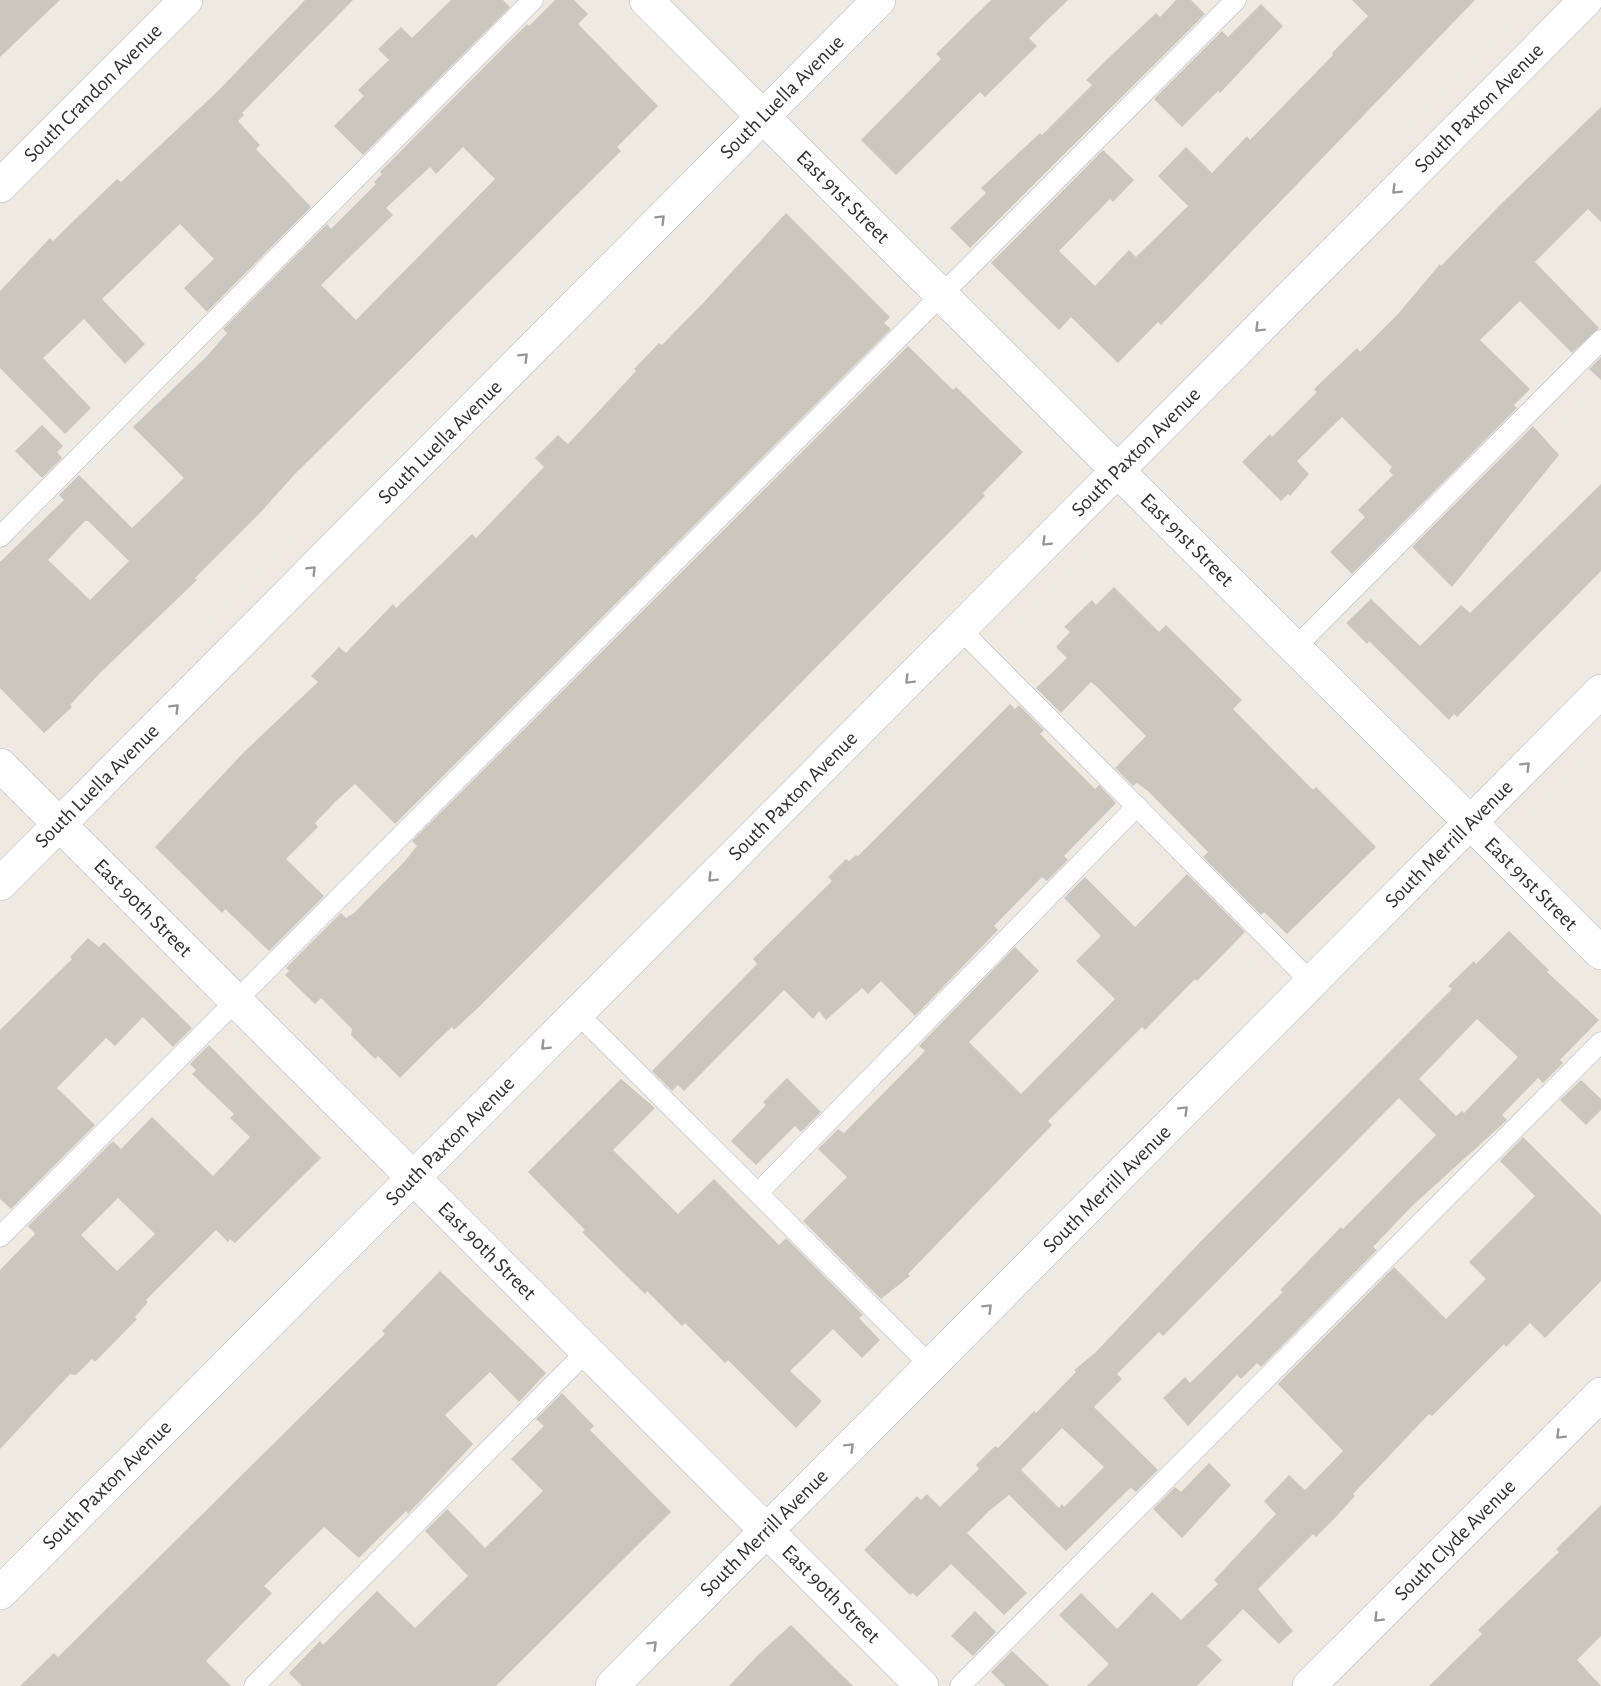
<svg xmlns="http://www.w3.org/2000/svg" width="1601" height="1686" font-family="'Alegreya Sans',sans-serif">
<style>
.building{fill:#cbc7bf;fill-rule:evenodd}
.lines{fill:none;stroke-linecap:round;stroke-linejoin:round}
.lane-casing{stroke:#b4b7c1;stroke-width:21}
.street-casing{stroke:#b4b7c1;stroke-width:34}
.lane{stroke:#fff;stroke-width:20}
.street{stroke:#fff;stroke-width:33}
.oneway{stroke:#969696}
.labels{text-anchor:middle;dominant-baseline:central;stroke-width:5;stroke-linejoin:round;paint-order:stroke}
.street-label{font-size:21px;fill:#2e2e2e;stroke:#fff}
</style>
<rect width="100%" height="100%" fill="#efe9e1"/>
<!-- building -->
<g class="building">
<path d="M0,0H60L0,57Z"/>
<path d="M305,0H353L242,113L244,115L238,121L260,145L256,149L311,207L207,312L184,288L214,259L180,224L102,299L145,344L125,364L84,319L43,358L91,408L65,434L0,368V291L50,238L53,241L117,179L121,182L219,90Z"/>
<path d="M451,0H503L510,7L363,155L334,126L364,96L358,90L389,60L378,49L401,27L412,38Z"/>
<path d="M555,0H574L588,14L578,24L658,106L617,147L621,151L294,475L260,513L195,578L197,580L101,672L70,705L72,707L44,733L0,688V562L64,500L59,495L79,475L132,528L184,478L133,427L206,357L227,333L223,329L327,224L331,229L376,184L374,182L382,174L380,172L527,24L529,26ZM463,147L495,179L356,320L321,285L393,215L386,208L430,167L436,174ZM85,521H88L129,561L90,600L48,560Z"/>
<path d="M991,0H1068L1029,38L1037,46L985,97L980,92L896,175L861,140L941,59L936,54Z"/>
<path d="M1176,0H1191L1205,14L970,248L950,228L986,193L981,188L1040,133L1042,135L1092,85L1086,80L1119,48L1156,13L1160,17Z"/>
<path d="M1352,0H1475L1161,325L1158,322L1118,363L1071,317L1059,330L991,263L1103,150L1134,180L1113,202L1110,199L1059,251L1095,286L1129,250L1136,257L1188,206L1158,176L1186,147L1212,173L1247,136L1250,140L1333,55L1332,53L1368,16Z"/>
<path d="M1261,4L1283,26L1220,93L1218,91L1182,127L1154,99L1222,31L1228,37Z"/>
<path d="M1601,107V222L1588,209L1535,262L1599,328L1572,353L1520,301L1480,340L1530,389L1514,405L1517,408L1352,574L1330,552L1365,517L1358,510L1393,475L1389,471L1392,467L1342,417L1297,461L1309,474L1290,496L1288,494L1281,501L1242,462L1270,434L1272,437L1317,392L1314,389L1357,348L1360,352L1398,314L1440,264L1441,266L1500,205Z"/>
<path d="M786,213L890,317L884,323L891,329L395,824L355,784L336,801L315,823L318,827L286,859L324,896L269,951L225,909L222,913L155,847L243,753L318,682L311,676L339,647L346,653L393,604L396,608L472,534L476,538L544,467L535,458L558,435L568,444L636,371L634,369L659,343L662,345L705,301Z"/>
<path d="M908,346L953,390L956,387L1023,452L983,493L985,496L700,785L480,1006L454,1030L452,1027L437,1041L400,1078L378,1056L375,1059L351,1035L352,1029L321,998L315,1004L285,975L289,971L286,968L341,913L346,918L354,913L404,862L417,846L412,841Z"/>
<path d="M1601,357V380L1589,369Z"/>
<path d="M42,425L63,446L57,452L62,458L42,478L15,451Z"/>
<path d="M1533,426L1559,455L1452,587L1412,547Z"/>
<path d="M1601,484V571L1457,717L1454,714L1449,720L1369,641L1367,644L1346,623L1371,599L1420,646L1461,605L1470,613Z"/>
<path d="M1114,587L1159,632L1166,625L1242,700L1233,709L1313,790L1316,787L1376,847L1287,934L1264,912L1261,915L1203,857L1208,852L1148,791L1137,783L1133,786L1115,768L1146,736L1095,685L1091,682L1061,713L1036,688L1067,658L1056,647L1070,632L1064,627L1092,600L1096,605Z"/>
<path d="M1010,704L1015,709L1019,705L1044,730L1040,734L1095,789L1099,785L1116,803L1064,856L1068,860L1047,881L1042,877L994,926L998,930L915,1016L881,981L868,994L862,988L826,1020L819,1011L813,1019L784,990L684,1091L678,1085L672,1091L652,1071L757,964L753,959L832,881L828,877L846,859L849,861L856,855L858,856Z"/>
<path d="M1187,874L1245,932L1197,981L1195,979L1145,1030L1142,1027L1048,1121L1052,1125L908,1274L910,1276L881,1299L803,1221L847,1177L818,1149L838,1129L844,1133L925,1051L919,1046L1015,947L1039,971L969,1042L1021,1094L1115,999L1076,961L1101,936L1064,898L1085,877L1135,927Z"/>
<path d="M1509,931L1549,970L1547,972L1599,1020L1560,1060L1563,1063L1543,1083L1538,1078L1502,1115L1507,1120L1412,1206L1373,1247L1377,1250L1261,1367L1257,1363L1241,1379L1237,1375L1188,1426L1163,1398L1185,1377L1190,1383L1283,1292L1280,1290L1341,1227L1343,1229L1436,1135L1399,1098L1163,1336L1159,1332L1117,1374L1122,1379L1094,1407L1158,1470L1136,1492L1131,1488L1128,1490L1066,1551L1009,1495L989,1511L967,1533L1027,1593L1004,1615L951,1564L917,1597L913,1593L910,1595L864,1550L917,1496L921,1500L927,1494L940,1507L979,1469L976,1465L995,1446L998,1448L1034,1411L1036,1413L1076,1372L1074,1370L1095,1353L1201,1241L1452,989L1448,986L1474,961L1476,964ZM1477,1019L1518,1057L1464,1113L1462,1111L1456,1116L1419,1079ZM1062,1428L1104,1467L1064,1507L1062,1504L1059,1508L1021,1470Z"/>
<path d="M88,938L99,947L104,942L192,1028L173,1047L143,1017L115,1046L106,1038L57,1088L95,1125L11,1209L0,1199V1030L72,959L70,957Z"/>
<path d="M209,1045L321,1158L235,1243L230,1239L228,1242L216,1230L146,1300L148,1302L135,1317L137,1319L95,1362L92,1359L76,1375L70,1374L0,1449V1270L35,1234L28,1226L113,1141L121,1149L152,1117L213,1176L250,1137L230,1118L234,1114L192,1074L196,1070L190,1064ZM118,1198L155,1234L117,1271L81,1235Z"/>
<path d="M787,1078L821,1112L801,1132L795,1126L756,1165L731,1141L766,1105L763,1102Z"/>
<path d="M621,1079L655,1108L613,1150L678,1214L714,1179L779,1245L786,1238L863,1315L859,1318L880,1340L862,1358L833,1329L790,1371L822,1401L796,1428L728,1360L725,1363L685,1323L682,1326L647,1291L645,1294L582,1232L585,1230L528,1172Z"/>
<path d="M1581,1080L1601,1099V1110L1586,1125L1560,1100Z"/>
<path d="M1523,1137L1601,1215V1281L1545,1338L1530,1323L1506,1347L1504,1344L1432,1416L1429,1414L1353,1494L1355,1496L1334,1519L1316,1537L1313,1534L1258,1589L1293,1631L1279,1644L1243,1609L1207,1646L1222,1660L1197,1686H1087L1109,1664L1059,1615L1081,1593L1117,1629L1152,1592L1181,1620L1218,1584L1214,1580L1276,1514L1264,1501L1289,1475L1305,1490L1343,1451L1278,1384L1394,1267L1446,1319L1486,1279L1469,1262L1535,1196L1500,1161Z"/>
<path d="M440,1271L546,1373L519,1402L490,1372L445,1415L473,1444L408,1514L406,1511L359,1558L324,1527L264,1586L272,1593L206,1661L231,1686H20L54,1653L58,1657L347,1371L385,1334L382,1331Z"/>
<path d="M562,1393L594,1426L590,1430L671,1512L496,1686H302L289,1673L320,1641L323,1645L377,1591L415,1628L468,1576L425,1531L447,1509L485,1548L543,1491L511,1459L544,1426L536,1419Z"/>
<path d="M1209,1463L1231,1485L1182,1538L1153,1509L1175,1487L1181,1492Z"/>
<path d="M1601,1505V1636L1577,1660L1601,1686H1429L1482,1634L1478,1630L1559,1552L1556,1549Z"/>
<path d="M975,1611L996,1632L973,1656L951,1636Z"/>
<path d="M791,1625L853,1686H729L758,1655Z"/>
<path d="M1012,1651L1049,1686H1005L991,1672Z"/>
</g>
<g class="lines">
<!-- lane casing -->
<g class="lane-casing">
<g id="lane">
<path d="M0,537L533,0"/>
<path d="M960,629L1311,982"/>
<path d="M1295,648L1601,340"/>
<path d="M577,1013L931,1366"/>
<path d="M758,1193L1137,806"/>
<path d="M0,1237L1236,0"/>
<path d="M254,1686L587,1351"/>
<path d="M960,1686L1601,1042"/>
</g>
</g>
<!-- street casing -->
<g class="street-casing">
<g id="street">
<path d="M646,0L1601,953"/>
<path d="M0,186L186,0"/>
<path d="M0,765L922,1686"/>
<path d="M0,884L879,0"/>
<path d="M0,1593L1586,0"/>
<path d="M612,1686L1601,691"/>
<path d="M1309,1686L1601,1394"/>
</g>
</g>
<!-- lane -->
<use href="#lane" class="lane"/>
<!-- street -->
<use href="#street" class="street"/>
</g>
<!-- one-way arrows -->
<defs><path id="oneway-chevron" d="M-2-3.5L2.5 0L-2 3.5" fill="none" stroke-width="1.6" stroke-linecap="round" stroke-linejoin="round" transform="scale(1.5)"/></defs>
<g class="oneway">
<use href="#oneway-chevron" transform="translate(1396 190) rotate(135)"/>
<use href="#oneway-chevron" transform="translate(661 219) rotate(-45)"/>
<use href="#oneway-chevron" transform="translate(1259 328) rotate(135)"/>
<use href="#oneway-chevron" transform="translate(524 357) rotate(-45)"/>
<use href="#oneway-chevron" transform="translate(1046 542) rotate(135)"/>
<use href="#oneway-chevron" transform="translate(312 570) rotate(-45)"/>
<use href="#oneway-chevron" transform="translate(909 680) rotate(135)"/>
<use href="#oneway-chevron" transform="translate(175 708) rotate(-45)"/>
<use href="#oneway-chevron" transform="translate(1526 766) rotate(-45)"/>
<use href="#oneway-chevron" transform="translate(712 878) rotate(135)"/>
<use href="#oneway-chevron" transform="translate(545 1046) rotate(135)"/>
<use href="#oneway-chevron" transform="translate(1184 1110) rotate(-45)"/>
<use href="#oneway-chevron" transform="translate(988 1308) rotate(-45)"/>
<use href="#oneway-chevron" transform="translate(1560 1435) rotate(135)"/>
<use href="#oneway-chevron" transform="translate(850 1447) rotate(-45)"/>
<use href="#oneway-chevron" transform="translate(1378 1618) rotate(135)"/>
<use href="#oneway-chevron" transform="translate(653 1645) rotate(-45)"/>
</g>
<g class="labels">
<!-- street labels -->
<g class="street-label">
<text transform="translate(93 93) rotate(-45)">South Crandon Avenue</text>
<text transform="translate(782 97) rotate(-45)">South Luella Avenue</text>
<text transform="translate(1479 108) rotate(-45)">South Paxton Avenue</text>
<text transform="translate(843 197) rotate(45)">East 91st Street</text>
<text transform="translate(440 442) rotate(-45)">South Luella Avenue</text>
<text transform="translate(1136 452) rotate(-45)">South Paxton Avenue</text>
<text transform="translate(1187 540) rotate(45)">East 91st Street</text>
<text transform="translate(97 786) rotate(-45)">South Luella Avenue</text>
<text transform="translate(793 796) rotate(-45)">South Paxton Avenue</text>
<text transform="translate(1449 844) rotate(-45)">South Merrill Avenue</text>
<text transform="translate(1531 884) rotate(45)">East 91st Street</text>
<text transform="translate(143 908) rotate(45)">East 90th Street</text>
<text transform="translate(450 1141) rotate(-45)">South Paxton Avenue</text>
<text transform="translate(1107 1189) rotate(-45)">South Merrill Avenue</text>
<text transform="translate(487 1251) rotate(45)">East 90th Street</text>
<text transform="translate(107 1485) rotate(-45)">South Paxton Avenue</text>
<text transform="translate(764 1533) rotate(-45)">South Merrill Avenue</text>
<text transform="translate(1455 1540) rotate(-45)">South Clyde Avenue</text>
<text transform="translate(831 1594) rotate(45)">East 90th Street</text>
</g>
</g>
</svg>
